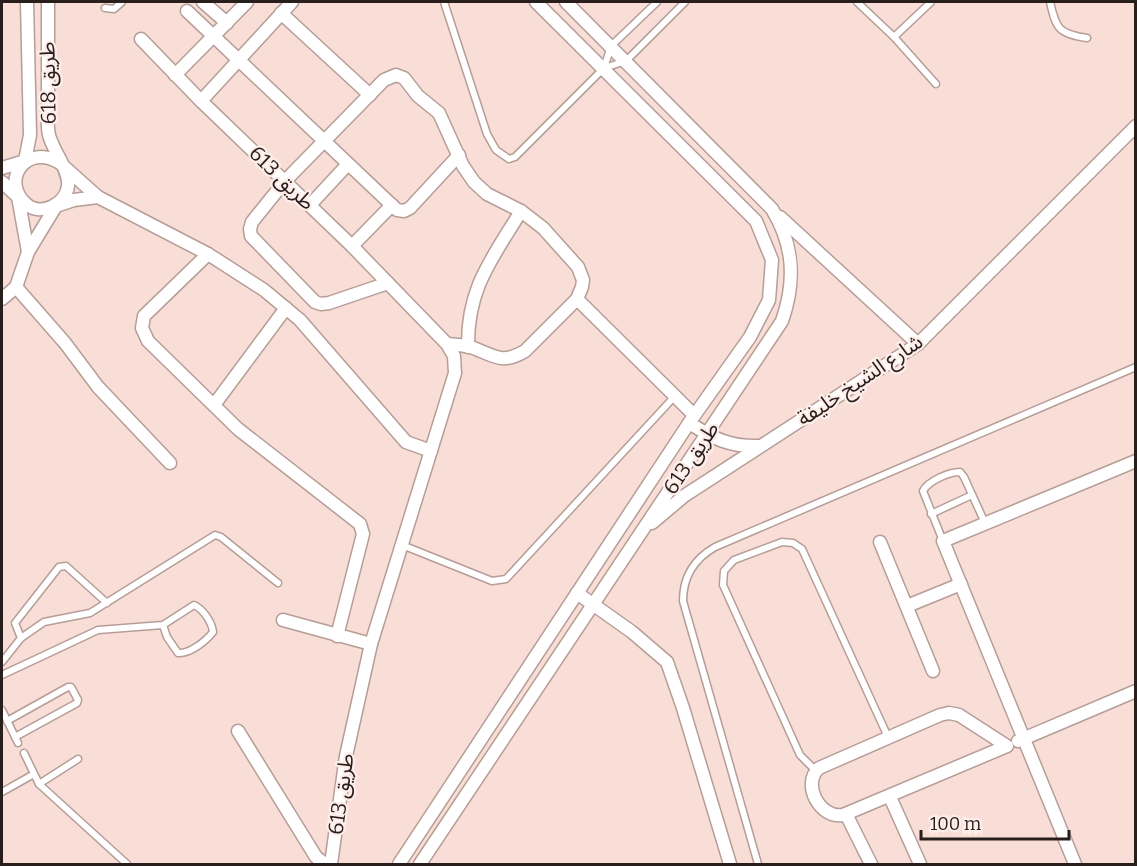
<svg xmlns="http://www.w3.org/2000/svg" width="1137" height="866" font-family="Bitter,'Noto Sans Arabic',serif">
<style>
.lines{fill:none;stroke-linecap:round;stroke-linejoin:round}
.service-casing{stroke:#b69d97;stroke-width:9}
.minor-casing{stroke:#b69d97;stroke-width:15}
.service{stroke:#fff;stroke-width:6}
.minor{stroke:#fff;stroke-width:12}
.labels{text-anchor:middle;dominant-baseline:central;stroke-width:4.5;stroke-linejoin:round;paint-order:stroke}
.street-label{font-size:21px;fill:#281e1c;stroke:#feeeea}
</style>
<rect width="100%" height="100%" fill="#f8ded7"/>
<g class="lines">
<!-- service casing -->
<g class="service-casing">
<g id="service">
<path d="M444,2L487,134L496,150L509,159L515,157L604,68L611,46L657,2"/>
<path d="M857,2L894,37L936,84"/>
<path d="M1050,2C1056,29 1059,34 1087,38"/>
<path d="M105,8L114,9L122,2"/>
<path d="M894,37L931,2"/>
<path d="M604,68L626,61L685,2"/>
<path d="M931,514L972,495"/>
<path d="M943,541L923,491C928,481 949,472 960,472L964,477L985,523"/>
<path d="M402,545L492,581L506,579L675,396"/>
<path d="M21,638L15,623L59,567L66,566L107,603"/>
<path d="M2,662L21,638L44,622L90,613L215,535L221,537L278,583"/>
<path d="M2,675L98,630L163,625L194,605C203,609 212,622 213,632C206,641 190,654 178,653L167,637L163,625"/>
<path d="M2,710L18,743"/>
<path d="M7,721L68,687H71L78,700L77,703L15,737"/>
<path d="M24,753L39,784L78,759"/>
<path d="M816,771L800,755L723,585L724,571L734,560L782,542L793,543L802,549L888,737"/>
<path d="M39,784L127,864"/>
<path d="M2,792L34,774"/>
<path d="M758,864L683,601C683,577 694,559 715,547L1136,367"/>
</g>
</g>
<!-- minor casing -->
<g class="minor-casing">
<g id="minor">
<path d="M48,2C48,32 48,63 48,94C49,107 46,122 49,135C53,151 70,171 68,186C66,204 41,217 26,204C0,181 26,142 60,163L98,197L208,254L264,290L300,320L406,442L431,451"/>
<path d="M203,2L227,23"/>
<path d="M187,11L397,210L404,211L410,208L459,155"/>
<path d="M281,13L370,95"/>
<path d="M141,39L201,101L352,246L447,344L454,356L455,373L371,644L346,756L331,864"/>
<path d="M175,75L247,2"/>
<path d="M201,101L292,2"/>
<path d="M2,168L25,161L30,135L27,2"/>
<path d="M2,182L18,197L28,252"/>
<path d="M310,205L348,164"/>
<path d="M780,217L918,344"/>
<path d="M352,246L392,205"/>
<path d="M208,254L144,316L142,328L148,341L238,429L360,524L363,534L337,636"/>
<path d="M388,283L329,303L321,304L315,302L251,236L250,229L252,222L285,181L384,80L396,75L404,78L418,96L439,113L463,166L474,182L487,194L521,211L543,228L578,267L583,280L582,287L577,299L525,351C503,364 496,357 476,349C467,345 456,345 447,344"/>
<path d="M16,287L65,343L98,387L170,463"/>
<path d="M2,299L16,287L28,252L56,206L74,200L98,197"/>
<path d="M577,299L694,415"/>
<path d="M468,347C467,288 492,259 521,211"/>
<path d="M214,405L286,308"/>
<path d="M689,423C715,439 729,447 760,446"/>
<path d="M652,523L684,496L918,344L1136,126"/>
<path d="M880,542L933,671"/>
<path d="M577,593L632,632L667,662L683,708L730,864"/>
<path d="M907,606L961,584"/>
<path d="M283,620L371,644"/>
<path d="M949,713L959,715L1007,746L843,815C820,819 801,784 819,768L940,715Z"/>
<path d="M238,731L316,857L325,864"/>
<path d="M1018,741L1136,691"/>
<path d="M890,797L920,864"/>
<path d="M846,814L871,864"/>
<path d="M399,864L689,423L750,337L769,300L772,260L756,221L536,2"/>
<path d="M420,864L782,321C796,281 794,245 772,209L566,2"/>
<path d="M1075,864L943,541L1136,461"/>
</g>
</g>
<!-- service -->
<use href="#service" class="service"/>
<!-- minor -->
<use href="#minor" class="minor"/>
</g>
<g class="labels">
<!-- street labels -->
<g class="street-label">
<text transform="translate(48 83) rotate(-91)">طريق 618</text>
<text transform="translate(282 178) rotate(44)">طريق 613</text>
<text transform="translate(860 380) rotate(-34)">شارع الشيخ خليفة</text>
<text transform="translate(691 458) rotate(-56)">طريق 613</text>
<text transform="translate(341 794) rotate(-82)">طريق 613</text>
</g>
</g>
<!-- border -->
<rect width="1137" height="866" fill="none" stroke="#281e1c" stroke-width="6"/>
<!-- scale -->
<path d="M921 830v9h148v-9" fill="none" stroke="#281e1c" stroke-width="3"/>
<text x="930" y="830" font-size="18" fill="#281e1c" stroke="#feeeea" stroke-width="4.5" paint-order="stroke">100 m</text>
</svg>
